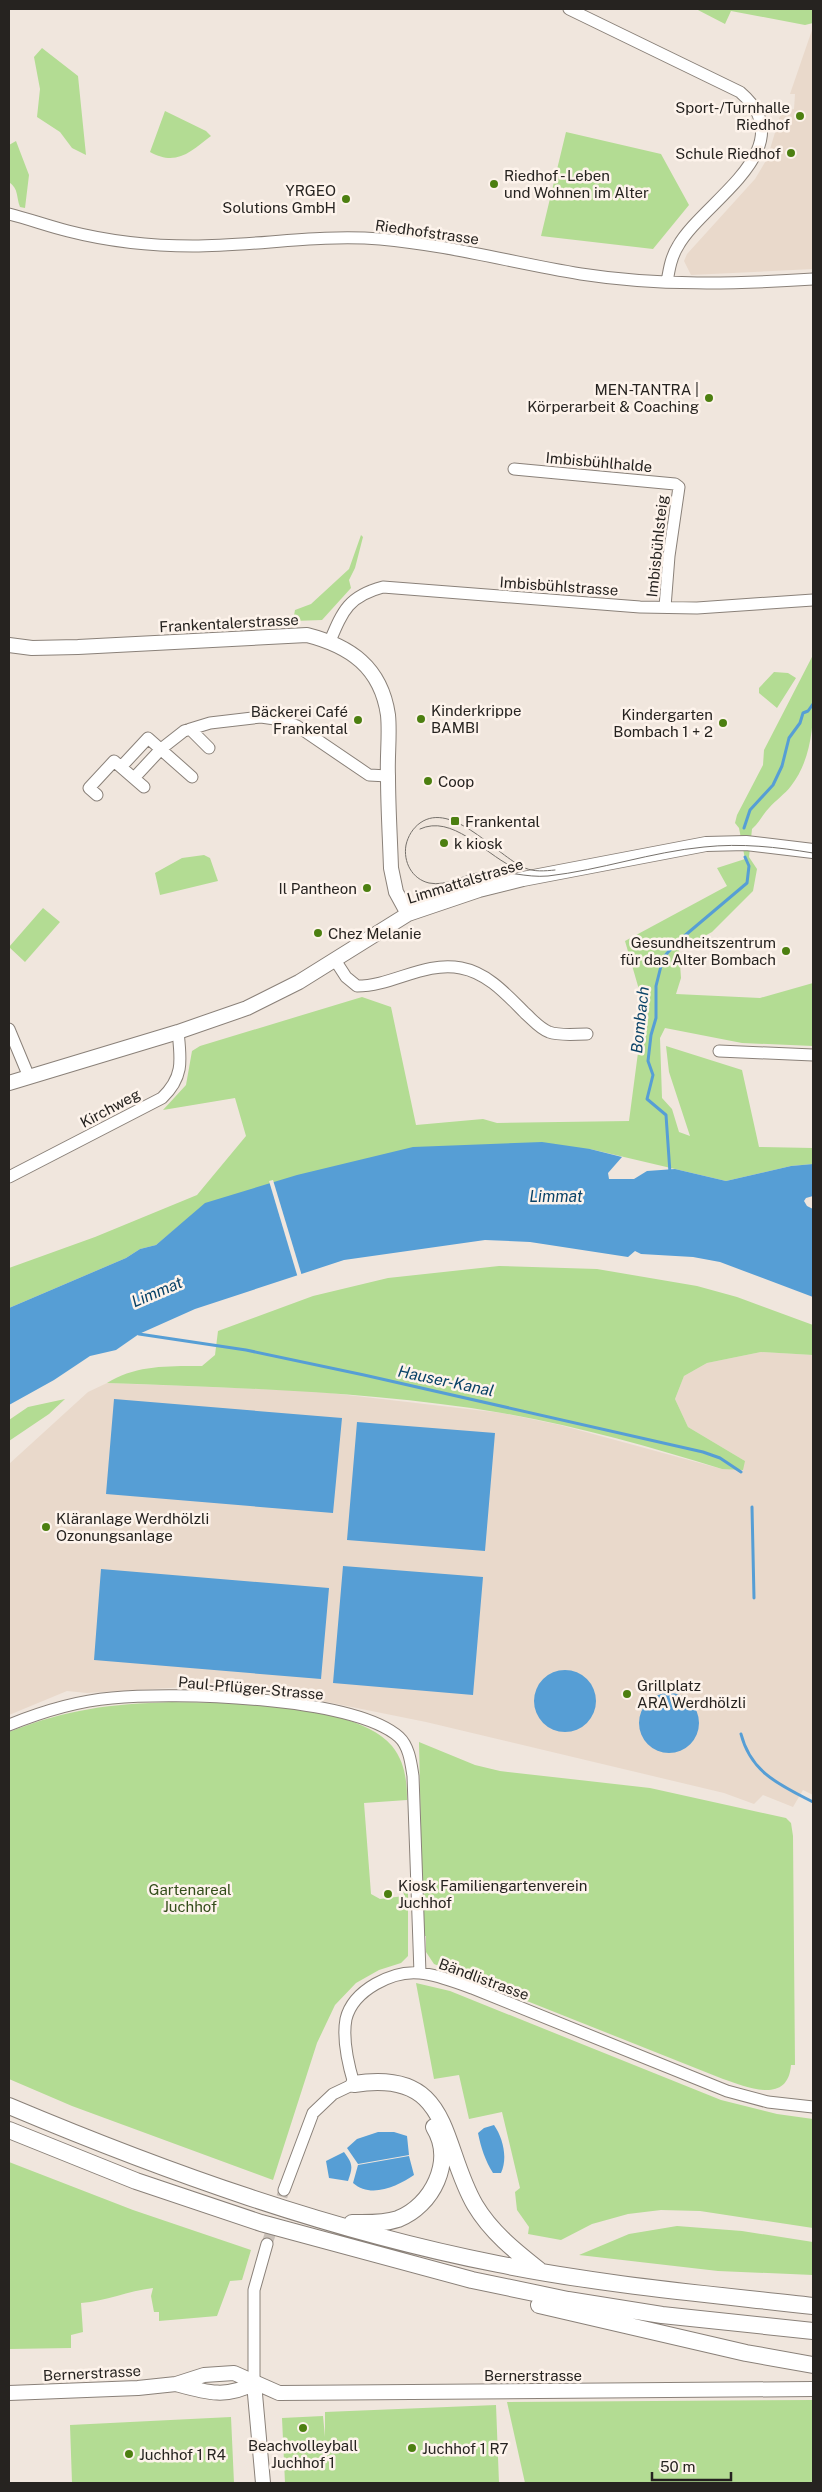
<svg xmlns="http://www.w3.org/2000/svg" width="822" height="2492" font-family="'Public Sans',sans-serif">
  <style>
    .built { fill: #e9d9cb }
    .green { fill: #b3dc93 }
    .water { fill: #569ed5 }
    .pier { fill: #f0e6dd }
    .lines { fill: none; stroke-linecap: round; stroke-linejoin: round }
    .stream { stroke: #569ed5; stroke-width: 3 }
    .minor-tunnel { stroke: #c8bfb7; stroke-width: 11; stroke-dasharray: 11 5.5; stroke-linecap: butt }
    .minor-casing { stroke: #8a8179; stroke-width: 13 }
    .major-casing { stroke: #8a8179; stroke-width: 16 }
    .highway-casing { stroke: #8a8179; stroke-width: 18 }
    .minor { stroke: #fff; stroke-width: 11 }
    .major { stroke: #fff; stroke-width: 14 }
    .highway { stroke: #fff; stroke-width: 16 }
    .tram { stroke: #76716b; stroke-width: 1 }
    .poi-dot { fill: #4c7f10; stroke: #fdf3eb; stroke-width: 2 }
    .labels { text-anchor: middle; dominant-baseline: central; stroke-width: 5; stroke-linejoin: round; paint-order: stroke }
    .poi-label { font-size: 15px; fill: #262320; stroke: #fdf3eb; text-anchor: start }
    .street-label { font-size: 15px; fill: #262320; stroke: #fdf3eb }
    .park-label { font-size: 15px; fill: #334d1a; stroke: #fdf3eb }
    .water-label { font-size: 16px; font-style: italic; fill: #094267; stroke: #fdf3eb }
  </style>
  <rect width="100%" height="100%" fill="#f0e6dd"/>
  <path class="built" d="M 812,30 L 813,269 L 691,275 L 684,261 L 687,254 L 755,179 L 767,159 L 780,116 L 785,111 L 794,109 L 795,94 L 790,94 Z
    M 761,1352 L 813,1355 L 813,1795 L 803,1790 L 793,1807 L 763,1795 L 754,1804 L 724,1793 L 426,1722 L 327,1702 L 202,1686 L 87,1693 L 67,1691 L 9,1715 L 9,1464 L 88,1392 L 107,1383 L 313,1391 L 502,1413 L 560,1425 L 722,1469 L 745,1461 L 688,1427 L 675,1399 L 684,1376 L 707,1363 Z"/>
  <path class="green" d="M 696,9 L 813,9 L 813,23 L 805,25 L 731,11 L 725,24 Z
    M 42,48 L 78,76 L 86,155 L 72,148 L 60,132 L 37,117 L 40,89 L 34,57 Z
    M 165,111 L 206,131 L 211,136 C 191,151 177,167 150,152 Z
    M 566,132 L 661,154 L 689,205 L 653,249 L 541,236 Z
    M 16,141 L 29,175 L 25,208 L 20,207 C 16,197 19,189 9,182 L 9,145 Z
    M 361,535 L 363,537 L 355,568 L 349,580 L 351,588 L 322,620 L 293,621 L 295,610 L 311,604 L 349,569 Z
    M 813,655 C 813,698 819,750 791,786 C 785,794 776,800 769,808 C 762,815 760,822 752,829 L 749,857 L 757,869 L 753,891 L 712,932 L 679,950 L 681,978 L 676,994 L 760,998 L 813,983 L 813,1046 L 742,1043 L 665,1028 L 660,1038 L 662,1098 L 672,1109 L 679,1132 L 690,1136 L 669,1072 L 666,1046 L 742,1070 L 759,1147 L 813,1148 L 813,1164 L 791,1166 L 726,1181 L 590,1149 L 180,1225 L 156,1245 L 140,1249 L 126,1258 L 9,1308 L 9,1268 L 95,1237 L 197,1195 L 246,1136 L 235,1098 L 163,1110 L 186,1085 L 192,1051 L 200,1046 L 362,997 L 391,1007 L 416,1125 L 483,1119 L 497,1123 L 629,1121 L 644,1007 L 625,941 L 727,886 L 717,868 L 745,859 L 739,828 L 735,823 L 737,815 L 763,765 L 764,750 Z
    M 774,672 L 788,673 L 796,678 L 777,708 L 759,693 L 759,688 Z
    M 204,855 L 210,858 L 218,881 L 160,895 L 155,873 L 182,858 Z
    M 43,908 L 60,922 L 25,962 L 9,947 Z
    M 499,1266 L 597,1269 L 697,1286 L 737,1297 L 813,1325 L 813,1355 L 761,1352 L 707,1363 L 684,1376 L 675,1399 L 688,1427 L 745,1461 L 743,1470 L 722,1469 C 651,1447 576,1426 502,1413 C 372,1391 239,1388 107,1383 C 135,1365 169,1366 202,1366 L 215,1355 L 218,1331 L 313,1296 L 388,1278 Z
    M 65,1399 L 49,1414 L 9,1441 L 9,1420 L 28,1407 Z
    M 172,1702 C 226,1703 356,1702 392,1746 C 405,1762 407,1781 407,1800 L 364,1803 L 371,1894 L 380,1899 L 404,1896 L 403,1886 L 408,1885 L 408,1956 L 401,1963 L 379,1970 L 356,1983 L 335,2005 L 317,2043 L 273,2180 L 72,2106 L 9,2079 L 9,1732 C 67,1709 110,1704 172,1702 Z
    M 419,1742 L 475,1765 L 500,1771 L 650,1788 L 786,1818 L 791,1823 L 793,1836 L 795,2065 L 791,2065 C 788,2105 747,2087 723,2079 L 434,1964 L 426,1952 L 426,1936 L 423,1936 Z
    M 416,1983 L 450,1991 L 721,2100 L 777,2114 L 813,2119 L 813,2228 L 700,2211 L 661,2210 L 628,2214 L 592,2224 L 561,2240 L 528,2234 L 529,2227 L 517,2210 L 515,2192 L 520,2188 L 502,2112 L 469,2119 L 459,2075 L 434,2079 Z
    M 9,2162 L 133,2210 L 251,2250 L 242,2280 L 230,2281 L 217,2316 L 159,2321 L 159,2312 L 154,2312 L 151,2296 L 153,2288 C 128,2291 106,2301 81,2303 L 83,2332 L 71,2335 L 71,2348 L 9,2349 Z
    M 677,2226 L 742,2231 L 813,2242 L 813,2275 L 718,2271 L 579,2255 L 629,2234 Z
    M 813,2400 L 813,2483 L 525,2483 L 507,2402 Z
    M 496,2405 L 499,2483 L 285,2483 L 282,2418 L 323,2416 L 325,2437 L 325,2412 Z
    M 231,2417 L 234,2483 L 72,2483 L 70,2425 Z"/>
  <path class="water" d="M 542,1142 L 590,1149 L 622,1157 L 608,1173 L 609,1179 L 634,1179 L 647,1171 L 675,1169 L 726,1181 L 791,1166 L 813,1164 L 813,1196 L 806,1198 L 804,1201 L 807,1206 L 813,1209 L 813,1297 L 720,1262 L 693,1257 L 641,1254 L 635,1251 L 628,1257 L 530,1242 L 485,1240 L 344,1260 L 195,1309 L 139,1334 L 116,1350 L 90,1356 L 54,1380 L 9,1405 L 9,1308 L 126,1258 L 140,1249 L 156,1245 L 205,1203 L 297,1175 L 413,1147 Z
    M 114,1399 L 342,1418 L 333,1513 L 106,1494 Z
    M 357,1422 L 495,1433 L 485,1551 L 347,1540 Z
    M 343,1566 L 483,1577 L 473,1695 L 333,1683 Z
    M 101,1569 L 329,1588 L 321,1679 L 94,1660 Z
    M534 1701a31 31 0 1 1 62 0a31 31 0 1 1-62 0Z
    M639 1723a30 30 0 1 1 60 0a30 30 0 1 1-60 0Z
    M 494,2125 C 503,2138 508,2158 501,2173 L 493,2173 C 485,2160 481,2148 478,2133 L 484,2128 Z
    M 378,2132 L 394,2132 L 407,2136 L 409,2155 L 358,2164 L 347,2148 L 357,2139 Z
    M 344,2152 C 353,2164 353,2167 348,2181 L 329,2178 L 326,2161 Z
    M 409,2156 L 414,2175 C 398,2186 371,2199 353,2183 L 358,2165 Z"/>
  <path class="pier" d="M 273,1180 L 302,1276 L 298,1278 L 269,1181 Z"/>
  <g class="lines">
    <path class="stream" d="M 744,828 L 750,810 L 773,785 L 782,766 L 789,738 L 800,723 L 803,713 L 808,711 L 813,704
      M 670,1173 L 666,1115 L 647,1099 L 653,1075 L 648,1061 L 651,1035 L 656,1018 L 656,986 L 663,958 L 676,943 L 747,883 L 749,866 L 745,857
      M 139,1334 L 246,1350 L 364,1375 L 703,1452 L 720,1458 L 741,1472
      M 752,1507 L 754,1598
      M 741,1734 C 751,1773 780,1785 813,1802"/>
    <path class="minor-tunnel" d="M 267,2244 L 284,2190"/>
    <g class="minor-casing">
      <path id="minor" d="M 569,9 L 740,92 C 806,148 702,202 678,246 C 671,257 669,270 667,282
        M 9,214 C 29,219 48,226 68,231 C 107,241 152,246 193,246 C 255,246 318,234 380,239 C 448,245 514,263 581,274 C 658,286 736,284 813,279
        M 514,469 L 675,484 L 679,487 L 669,556 L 665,607
        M 330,641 C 343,610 349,596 383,587 L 640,607 L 697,608 L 813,600
        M 190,729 L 209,748
        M 121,767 L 148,738 L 192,777
        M 134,778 L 161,749 L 184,731 L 210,723 L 261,717 L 282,720 L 297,726 L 369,775 L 388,776
        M 97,795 L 89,788 L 114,761 L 144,787
        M 335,960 L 346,977 L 357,986 C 393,986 424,961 461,968 C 488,973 507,995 525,1013 C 533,1020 539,1028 549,1032 C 560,1036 575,1034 587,1034
        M 9,1029 L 29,1077
        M 719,1051 L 813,1055
        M 9,1177 L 162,1098 C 184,1077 181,1060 178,1032
        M 9,1725 C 41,1712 76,1701 112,1698 C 173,1692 353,1696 399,1737 C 409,1746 411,1763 413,1776 L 420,1973
        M 284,2190 L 313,2113 L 333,2094 L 354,2084 C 348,2064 342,2040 346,2019 C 353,1990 393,1970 420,1973 C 439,1975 455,1982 472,1988 L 727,2091 L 768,2102 L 813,2107
        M 254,2383 L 254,2290 L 267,2244"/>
    </g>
    <g class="major-casing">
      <path id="major" d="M 9,645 L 32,648 L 78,647 L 307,635 C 350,646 381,667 388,715 C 390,735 387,756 388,776 C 388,807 390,837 391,868 L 396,892 L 408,914
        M 9,1083 L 178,1032 L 247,1008 L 299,982 L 408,914 L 479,890 L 523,879 L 706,844 L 746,843 L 813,851
        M 254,2383 L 263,2483
        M 176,2384 C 205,2392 227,2399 254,2383
        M 9,2393 L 138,2388 L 176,2384 L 204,2375 L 234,2373 L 279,2393 L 813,2389"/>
    </g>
    <g class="highway-casing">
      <path id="highway" d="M 354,2084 C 453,2068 440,2145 475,2205 C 491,2232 515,2251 539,2270
        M 9,2106 C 166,2172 330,2231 498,2264 C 602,2285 708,2294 813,2306
        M 9,2130 L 136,2181 L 261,2223 L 472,2280 L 568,2300 L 662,2315 L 813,2331
        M 352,2223 C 367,2223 383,2224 398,2219 C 432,2206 455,2161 434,2127
        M 539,2305 L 746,2353 L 813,2365"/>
    </g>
    <use href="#minor" class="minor"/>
    <use href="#major" class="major"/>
    <use href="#highway" class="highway"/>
    <path class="tram" d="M 420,829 C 452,814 484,853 511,866
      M 555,870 C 545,871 534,872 525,868 C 497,856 452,800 420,823 C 413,828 408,836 406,845 C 403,862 412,879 429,883 C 447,887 466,873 484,872 C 506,870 526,878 548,876 C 601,870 651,852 704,847 C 741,843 777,847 813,853"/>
  </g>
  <g class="poi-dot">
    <circle cx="800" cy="116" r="5"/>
    <circle cx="791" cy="153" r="5"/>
    <circle cx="494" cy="184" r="5"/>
    <circle cx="346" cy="199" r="5"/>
    <circle cx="709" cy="398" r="5"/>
    <circle cx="421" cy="719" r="5"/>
    <circle cx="358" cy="720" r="5"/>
    <circle cx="723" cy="723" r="5"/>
    <circle cx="428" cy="781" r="5"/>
    <rect x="450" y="816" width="10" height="10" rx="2.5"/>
    <circle cx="444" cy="843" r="5"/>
    <circle cx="367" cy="888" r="5"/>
    <circle cx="318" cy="933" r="5"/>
    <circle cx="786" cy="951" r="5"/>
    <circle cx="46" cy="1527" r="5"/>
    <circle cx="627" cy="1694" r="5"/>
    <circle cx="388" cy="1894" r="5"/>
    <circle cx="303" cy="2428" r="5"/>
    <circle cx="412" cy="2448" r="5"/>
    <circle cx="129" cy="2454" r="5"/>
  </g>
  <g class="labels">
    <g class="poi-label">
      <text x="790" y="107" text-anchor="end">Sport-/Turnhalle<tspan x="790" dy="17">Riedhof</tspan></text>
      <text x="781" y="153" text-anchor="end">Schule Riedhof</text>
      <text x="504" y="175">Riedhof - Leben<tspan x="504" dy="17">und Wohnen im Alter</tspan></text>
      <text x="336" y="190" text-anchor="end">YRGEO<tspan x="336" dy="17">Solutions GmbH</tspan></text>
      <text x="699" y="389" text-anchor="end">MEN-TANTRA |<tspan x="699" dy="17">Körperarbeit &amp; Coaching</tspan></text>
      <text x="431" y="710">Kinderkrippe<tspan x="431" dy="17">BAMBI</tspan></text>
      <text x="348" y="711" text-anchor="end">Bäckerei Café<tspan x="348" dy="17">Frankental</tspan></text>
      <text x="713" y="714" text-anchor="end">Kindergarten<tspan x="713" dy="17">Bombach 1 + 2</tspan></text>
      <text x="438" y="781">Coop</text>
      <text x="465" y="821">Frankental</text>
      <text x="454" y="843">k kiosk</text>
      <text x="357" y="888" text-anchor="end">Il Pantheon</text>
      <text x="328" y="933">Chez Melanie</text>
      <text x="776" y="942" text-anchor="end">Gesundheitszentrum<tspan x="776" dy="17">für das Alter Bombach</tspan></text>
      <text x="56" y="1518">Kläranlage Werdhölzli<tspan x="56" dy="17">Ozonungsanlage</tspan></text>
      <text x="637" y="1685">Grillplatz<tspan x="637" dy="17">ARA Werdhölzli</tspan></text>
      <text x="398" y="1885">Kiosk Familiengartenverein<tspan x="398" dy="17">Juchhof</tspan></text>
      <text x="303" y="2445" text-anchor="middle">Beachvolleyball<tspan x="303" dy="17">Juchhof 1</tspan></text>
      <text x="422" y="2448">Juchhof 1 R7</text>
      <text x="139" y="2454">Juchhof 1 R4</text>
    </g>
    <g class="street-label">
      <text transform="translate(427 232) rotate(8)">Riedhofstrasse</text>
      <text transform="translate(599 462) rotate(5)">Imbisbühlhalde</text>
      <text transform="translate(657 546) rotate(-84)">Imbisbühlsteig</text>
      <text transform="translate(559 586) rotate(4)">Imbisbühlstrasse</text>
      <text transform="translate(229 623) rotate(-3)">Frankentalerstrasse</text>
      <text transform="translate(465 881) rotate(-17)">Limmattalstrasse</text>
      <text transform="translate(110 1108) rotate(-28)">Kirchweg</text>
      <text transform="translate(251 1688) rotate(5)">Paul-Pflüger-Strasse</text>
      <text transform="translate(484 1979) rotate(20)">Bändlistrasse</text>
      <text transform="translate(92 2373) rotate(-3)">Bernerstrasse</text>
      <text x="533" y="2375">Bernerstrasse</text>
    </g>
    <g class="park-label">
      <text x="190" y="1889">Gartenareal<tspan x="190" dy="17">Juchhof</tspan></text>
    </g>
    <g class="water-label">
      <text transform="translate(640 1020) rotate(-84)">Bombach</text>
      <text x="556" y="1196">Limmat</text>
      <text transform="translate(157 1292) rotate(-23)">Limmat</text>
      <text transform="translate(446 1381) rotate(12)">Hauser-Kanal</text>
    </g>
  </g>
  <rect width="822" height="2492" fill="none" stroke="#262320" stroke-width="20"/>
  <path d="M652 2472v8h79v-8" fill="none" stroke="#262320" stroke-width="2.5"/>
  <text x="660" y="2472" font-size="15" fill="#262320" stroke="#fdf3eb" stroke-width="4" paint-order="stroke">50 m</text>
</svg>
